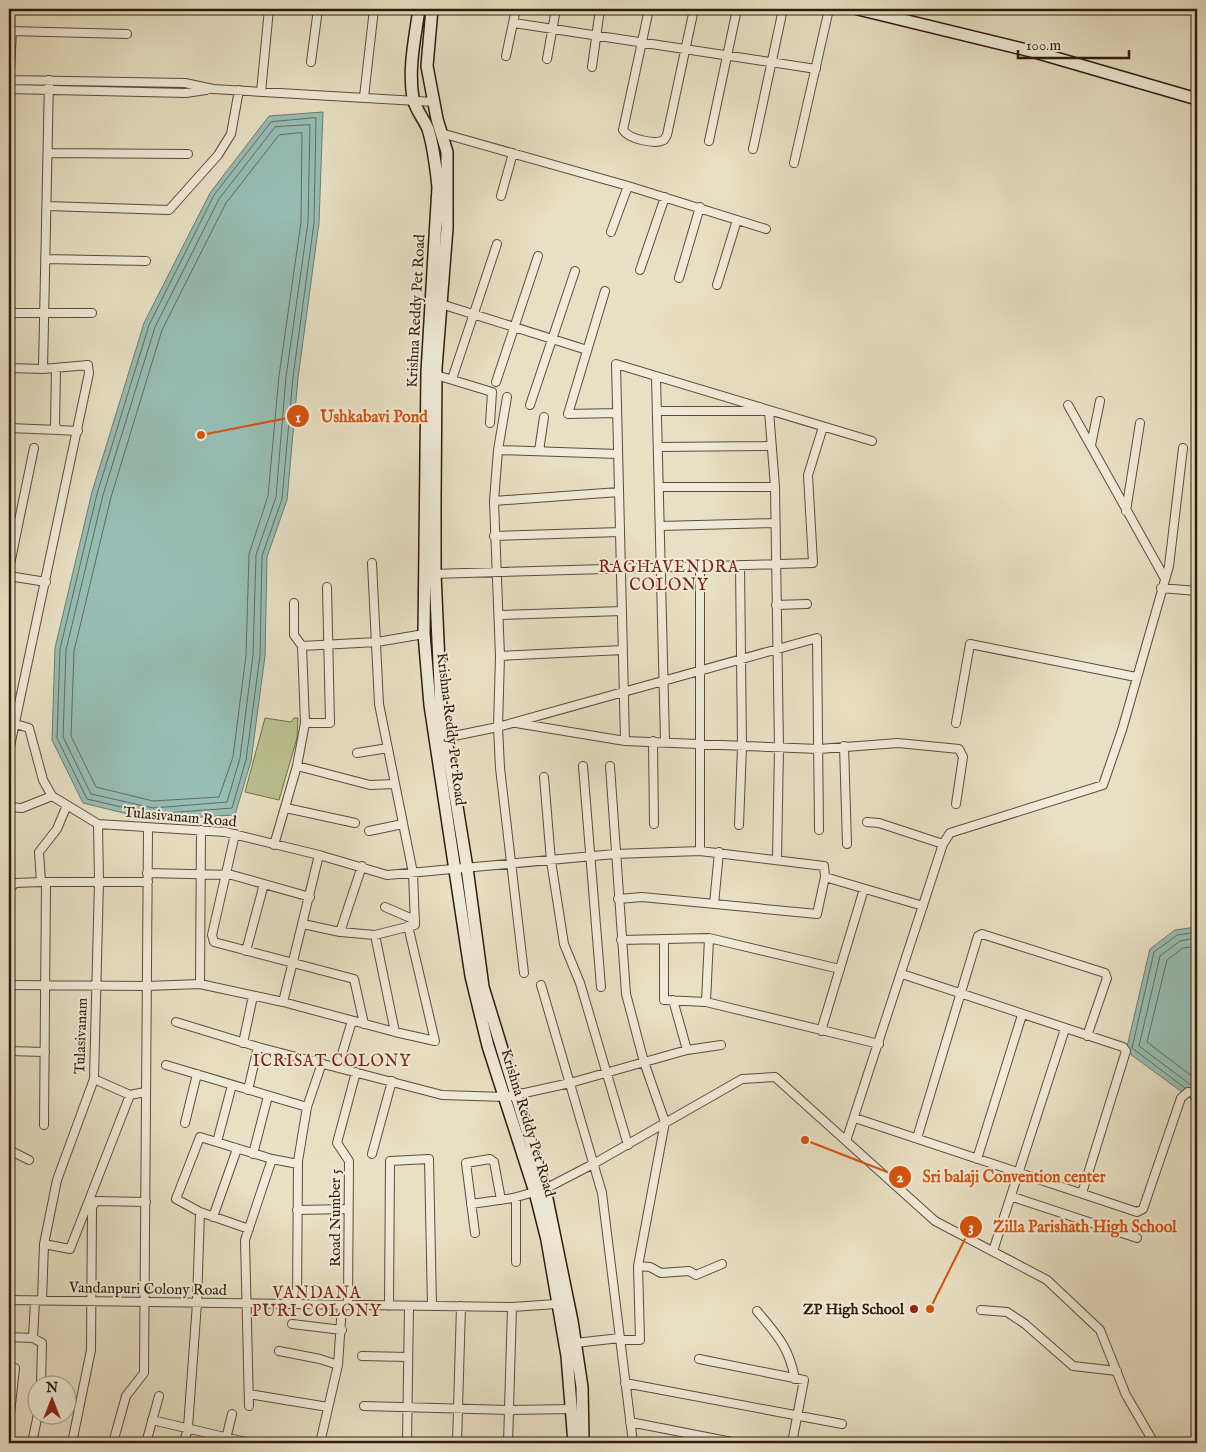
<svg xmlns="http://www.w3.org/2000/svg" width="1206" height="1452" font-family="'IM FELL English',serif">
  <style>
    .green { fill: #bbc191; stroke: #756e50 }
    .water { fill: #97bdb4; stroke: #6d7c72 }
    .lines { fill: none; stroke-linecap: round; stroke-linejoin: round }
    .shore { stroke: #636c61; stroke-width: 1 }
    .street-casing { stroke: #5d4c3c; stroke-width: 10 }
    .secondary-casing { stroke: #2f1b0e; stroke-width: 14 }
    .street { stroke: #f0ebd9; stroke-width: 8 }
    .secondary { stroke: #f0ebd9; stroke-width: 11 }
    .poi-dot { fill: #8f2418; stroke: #f0ebd9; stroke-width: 2 }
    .labels { text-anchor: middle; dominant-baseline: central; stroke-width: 4; stroke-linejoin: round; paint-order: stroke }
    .street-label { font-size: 15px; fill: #2f1b0e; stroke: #f0ebd9 }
    .poi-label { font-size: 15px; font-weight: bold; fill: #2f1b0e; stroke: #f0ebd9; text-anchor: end }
    .neighbourhood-label { font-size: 16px; letter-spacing: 1px; fill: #7a1f14; stroke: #f0ebd9 }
    .leader { fill: none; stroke: #d6530c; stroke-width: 2 }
    .callout-dot { fill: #d6530c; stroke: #f0ebd9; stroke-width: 2 }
    .mark-label { font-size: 15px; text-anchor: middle; font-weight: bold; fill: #fff }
    .callout-label { font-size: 16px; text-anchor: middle; font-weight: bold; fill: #d6530c; stroke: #f0ebd9; stroke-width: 4; stroke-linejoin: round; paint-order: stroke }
  </style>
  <rect width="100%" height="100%" fill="#e8e0c4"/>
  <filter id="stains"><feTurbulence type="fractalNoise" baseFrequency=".004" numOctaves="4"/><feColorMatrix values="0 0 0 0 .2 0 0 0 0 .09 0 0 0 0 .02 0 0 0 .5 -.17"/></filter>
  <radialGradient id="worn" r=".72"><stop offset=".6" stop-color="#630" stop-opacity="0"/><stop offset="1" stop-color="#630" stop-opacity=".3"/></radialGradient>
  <path class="green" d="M 265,718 L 291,722 L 294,718 L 298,718 L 297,738 L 279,800 L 245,792 Z"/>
  <path class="water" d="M 323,112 L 319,223 L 298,378 L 287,500 L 267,557 L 265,656 L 251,761 L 235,815 L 152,820 L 83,803 L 52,740 L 55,648 L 92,492 L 144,323 L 210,193 L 269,116 Z
    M 1197,927 L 1197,1103 L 1126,1051 L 1150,949 L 1175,930 Z"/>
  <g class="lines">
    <path class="shore" d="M 316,118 L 314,223 L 293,377 L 282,499 L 262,556 L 260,656 L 246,760 L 232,808 L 152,814 L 87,799 L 57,738 L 60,649 L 97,494 L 149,325 L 214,195 L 271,122 Z
      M 310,125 L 308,222 L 286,377 L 276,497 L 256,555 L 253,655 L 240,758 L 227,802 L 153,808 L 91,794 L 63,737 L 66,650 L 103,495 L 155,327 L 219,199 L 275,127 Z
      M 302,133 L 301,222 L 279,376 L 268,496 L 249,554 L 246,655 L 233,757 L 219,797 L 153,801 L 96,787 L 71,736 L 74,651 L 111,497 L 162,330 L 226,203 L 279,135 Z
      M 1197,946 L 1183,948 L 1167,960 L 1147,1042 L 1197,1080
      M 1185,1088 L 1132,1048 L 1154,952 L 1177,935 L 1197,932
      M 1195,1088 L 1139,1046 L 1160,956 L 1180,941 L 1197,938"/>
    <g class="street-casing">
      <path id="street" d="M 649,9 L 623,130 C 629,139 655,145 664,140 L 667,135 L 694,9
        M 514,23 L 816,69
        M 9,31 L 127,34
        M 12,31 L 9,89 L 186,93 L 206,90
        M 506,56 L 516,9
        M 547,59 L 556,9
        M 311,62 L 318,9
        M 592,67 L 600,9
        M 9,80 L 185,83 L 213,89 L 434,102
        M 261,92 L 269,9
        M 364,97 L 374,9
        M 441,133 L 628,186 L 766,229
        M 709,141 L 737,9
        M 753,149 L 783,9
        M 48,153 L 188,154
        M 794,163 L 829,9
        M 501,196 L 513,153
        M 47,206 L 169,210 L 218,155 L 231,134 L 239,90
        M 611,232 L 628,186
        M 45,259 L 146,261
        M 640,270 L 665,197
        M 679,278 L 700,207
        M 717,285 L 737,220
        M 605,291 L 568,414 L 617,413
        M 441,304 L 587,350
        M 9,313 L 92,313
        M 9,368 L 43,369 L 88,365 L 89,373 L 9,751
        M 56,368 L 55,425 L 58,430 L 78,431
        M 43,369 L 49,80
        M 436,375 L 492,392 L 490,423
        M 453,376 L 497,244
        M 656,377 L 665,741
        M 496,382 L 538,256
        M 507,397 L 498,450 L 494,501 L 500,656 L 498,727 L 500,768 L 524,973
        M 530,405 L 575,271
        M 1068,405 L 1164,577
        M 657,411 L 769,411 L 775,487 L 779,748 L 777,860
        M 9,428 L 58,430
        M 1091,445 L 1100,401
        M 658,447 L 770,446
        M 498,450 L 618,454
        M 539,451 L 544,417
        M 659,487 L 775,487
        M 494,501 L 619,492
        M 1126,511 L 1140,423
        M 660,526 L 775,523
        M 494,536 L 620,532
        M 700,566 L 700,851
        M 9,569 L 34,448
        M 431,574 L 813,563 L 808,475 L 823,427
        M 9,576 L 46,582
        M 1161,588 L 1197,591
        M 776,605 L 807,604
        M 499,615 L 622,611
        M 302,646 L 377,642 L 424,634
        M 500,656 L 623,650
        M 9,722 L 29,728 L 43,780 L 52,796 L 98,824 L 225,832 L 319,855 L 387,875 L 615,854 L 700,851 L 824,866 L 825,877 L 923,906
        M 305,723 L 330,723 L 327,587
        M 516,723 L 625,741 L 819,749 L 898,743 L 959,749 L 963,757 L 956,804
        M 956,723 L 970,644 L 1136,677
        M 444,738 L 498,727 L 817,638 L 819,830
        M 625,741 L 616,364 L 872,441
        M 653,741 L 654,824
        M 844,746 L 847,844
        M 357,753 L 388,748
        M 297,766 L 370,785 L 395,784
        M 583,766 L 601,987
        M 610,766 L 626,994 L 644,1062 L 665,1122 L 638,1266 L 640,1340 L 620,1340
        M 544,777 L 551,861 L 564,944 L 580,983 L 628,1145
        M 9,807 L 22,808 L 52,796
        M 286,808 L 355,823
        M 867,822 L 879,823 L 943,844
        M 739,825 L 742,747 L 740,565
        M 369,831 L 403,824
        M 235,834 L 212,935 L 214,942 L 354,979 L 364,1024
        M 274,845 L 297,766 L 305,723 L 302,646 L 294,635 L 294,603
        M 147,873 L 232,875 L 310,897
        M 42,882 L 148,882
        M 9,890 L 15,883 L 41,882 L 39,852 L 57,829 L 67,805
        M 618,899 L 642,897 L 817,914 L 825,877
        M 714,904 L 719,852
        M 385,907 L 415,920
        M 303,924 L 340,932 L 375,935 L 415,925 L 413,873 L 379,704 L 372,563
        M 340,932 L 362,866
        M 375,935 L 395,1032
        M 621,940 L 709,938 L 840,969
        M 664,941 L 664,1000 L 706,1002 L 879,1044
        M 246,951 L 264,884
        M 902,974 L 1123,1047 L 1126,1051 L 1082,1193
        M 200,984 L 201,830
        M 9,985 L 147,986 L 200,984 L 283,1002 L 395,1032 L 435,1041 L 408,926
        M 541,985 L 602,1193 L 633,1443
        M 673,1000 L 687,1050
        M 283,1002 L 319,855
        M 706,1002 L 709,938
        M 176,1022 L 258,1047 L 442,1095 L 506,1097 L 570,1083 L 687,1050 L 721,1045
        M 821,1031 L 864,889
        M 243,1043 L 253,996
        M 9,1051 L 45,1052
        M 166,1065 L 307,1107
        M 338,1067 L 352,1021
        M 94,1079 L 130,1095 L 145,1092
        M 248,1090 L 258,1047
        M 855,1118 L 1137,1212 L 1143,1209 L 1181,1098 L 1188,1092 L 1197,1093
        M 185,1123 L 197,1074
        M 44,1125 L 46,882
        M 917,1138 L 978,936 L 982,934 L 1105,973 L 1107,978 L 1087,1036
        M 846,1141 L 943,844 L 950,833 L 1103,785 L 1122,730 L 1169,566 L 1183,448
        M 217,1142 L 232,1085
        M 9,1150 L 29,1160
        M 253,1154 L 268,1096
        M 372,1154 L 392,1081
        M 977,1159 L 1022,1015
        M 1013,1197 L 1137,1238
        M 471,1204 L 513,1198 L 545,1189 L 595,1163 L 742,1079 L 775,1077 L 935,1221 L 1047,1280 L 1100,1330 L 1126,1395 L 1154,1443
        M 297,1210 L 348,1209
        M 213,1217 L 237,1149
        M 249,1229 L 200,1212 L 176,1199 L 200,1137 L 272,1159
        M 475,1233 L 466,1163 L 490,1159 L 494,1162 L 501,1200
        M 44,1244 L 70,1249 L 130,1095
        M 993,1251 L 1065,1029
        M 516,1262 L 516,1198
        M 638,1266 L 650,1267 L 661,1273 L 689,1271 L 696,1275 L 722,1264
        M 9,1300 L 512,1307 L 556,1304
        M 42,1301 L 44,1244 L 57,1180 L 94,1079 L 99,881 L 98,824
        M 297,1304 L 298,1161 L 307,1107 L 322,1063
        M 348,1305 L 349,1161 L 337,1143 L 356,1072
        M 389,1306 L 390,1161 L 429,1159 L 432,1306
        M 981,1310 L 1007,1312 L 1025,1324 L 1073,1366 L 1117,1371
        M 757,1311 C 777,1335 789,1347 795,1379
        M 292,1324 L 342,1330
        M 9,1337 L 33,1338 L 42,1343 L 41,1384
        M 33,1338 L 35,1301
        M 575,1343 L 620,1338
        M 279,1351 L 320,1359 L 338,1365
        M 362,1356 L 408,1357
        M 699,1359 L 804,1380 L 792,1443
        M 9,1367 L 15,1368 L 9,1423
        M 625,1383 L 842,1424
        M 249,1394 L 328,1407
        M 249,1406 L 245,1240 L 272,1159 L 298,1164
        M 364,1406 L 509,1410 L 572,1409
        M 152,1420 L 250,1443
        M 630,1422 L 737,1443
        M 32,1443 L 38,1414
        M 72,1443 L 91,1350 L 92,1207 L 96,1201 L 146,1202
        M 113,1443 L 126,1396 L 144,1373 L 148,829
        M 146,1443 L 159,1396
        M 184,1443 L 188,1427 L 197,1303 L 200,1212
        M 225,1443 L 232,1414
        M 320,1443 L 338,1365 L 342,1305
        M 407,1443 L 409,1306
        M 457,1443 L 461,1306
        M 508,1443 L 512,1307"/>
    </g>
    <g class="secondary-casing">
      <path id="secondary" d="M 419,9 C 415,38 408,68 413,98 C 415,109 424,119 428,129 C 434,148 436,168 438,187 L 427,372 L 424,634 L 430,705 L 471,976 L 488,1046 L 535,1192 L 547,1240 L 567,1356 L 574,1443
        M 432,9 L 427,66 L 437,119 L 447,152 L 447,228 L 436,368 L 435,500 L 435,574 L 441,708 L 467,868 L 483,987 L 545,1189 L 572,1321 L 582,1387 L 583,1440 L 581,1443
        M 858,9 L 1035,52 L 1197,99"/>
    </g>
    <use href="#street" class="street"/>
    <use href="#secondary" class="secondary"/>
  </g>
  <circle class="poi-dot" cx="914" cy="1309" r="5"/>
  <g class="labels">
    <g class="street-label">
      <text transform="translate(416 311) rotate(-87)">Krishna Reddy Pet Road</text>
      <text transform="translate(451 729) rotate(83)">Krishna Reddy Pet Road</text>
      <text transform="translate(180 817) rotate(5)">Tulasivanam Road</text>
      <text transform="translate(81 1036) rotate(-88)">Tulasivanam</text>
      <text transform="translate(528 1123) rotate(73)">Krishna Reddy Pet Road</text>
      <text transform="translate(335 1218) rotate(-90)">Road Number 5</text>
      <text transform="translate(148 1289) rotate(1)">Vandanpuri Colony Road</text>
    </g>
    <g class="poi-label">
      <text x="904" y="1309">ZP High School</text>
    </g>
    <g class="neighbourhood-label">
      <text x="669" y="568">RAGHAVENDRA<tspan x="669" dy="18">COLONY</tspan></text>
      <text x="332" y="1062">ICRISAT COLONY</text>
      <text x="317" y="1294">VANDANA<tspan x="317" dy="18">PURI COLONY</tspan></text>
    </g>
  </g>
  <path class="leader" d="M201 435L298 416M805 1140L900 1177M930 1309L971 1227"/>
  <g class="callout-dot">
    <circle cx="201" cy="435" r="5"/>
    <circle cx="805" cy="1140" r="5"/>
    <circle cx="930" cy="1309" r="5"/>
    <circle cx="298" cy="416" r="12"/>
    <circle cx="900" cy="1177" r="12"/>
    <circle cx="971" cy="1227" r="12"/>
  </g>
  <g class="mark-label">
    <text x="298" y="422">1</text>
    <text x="900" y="1182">2</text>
    <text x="971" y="1232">3</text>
  </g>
  <g class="callout-label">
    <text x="374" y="422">Ushkabavi Pond</text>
    <text x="1014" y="1182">Sri balaji Convention center</text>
    <text x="1085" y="1232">Zilla Parishath High School</text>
  </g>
  <rect width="1206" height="1452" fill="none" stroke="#e8e0c4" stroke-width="30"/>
  <rect x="10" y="10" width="1186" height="1432" fill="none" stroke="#2f1b0e" stroke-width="2.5"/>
  <rect x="15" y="15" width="1176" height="1422" fill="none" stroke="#2f1b0e"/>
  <g transform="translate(52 1400)"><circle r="24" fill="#f0ebd9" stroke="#a39888"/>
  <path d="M0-4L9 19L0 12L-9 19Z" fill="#8f2418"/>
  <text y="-8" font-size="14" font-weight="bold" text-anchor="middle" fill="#2f1b0e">N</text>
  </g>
  <path d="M1018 50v8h111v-8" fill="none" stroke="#2f1b0e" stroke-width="2.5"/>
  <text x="1026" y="50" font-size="15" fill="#2f1b0e" stroke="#f0ebd9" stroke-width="4" paint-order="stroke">100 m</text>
  <rect width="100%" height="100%" filter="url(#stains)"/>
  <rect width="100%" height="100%" fill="url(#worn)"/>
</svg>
